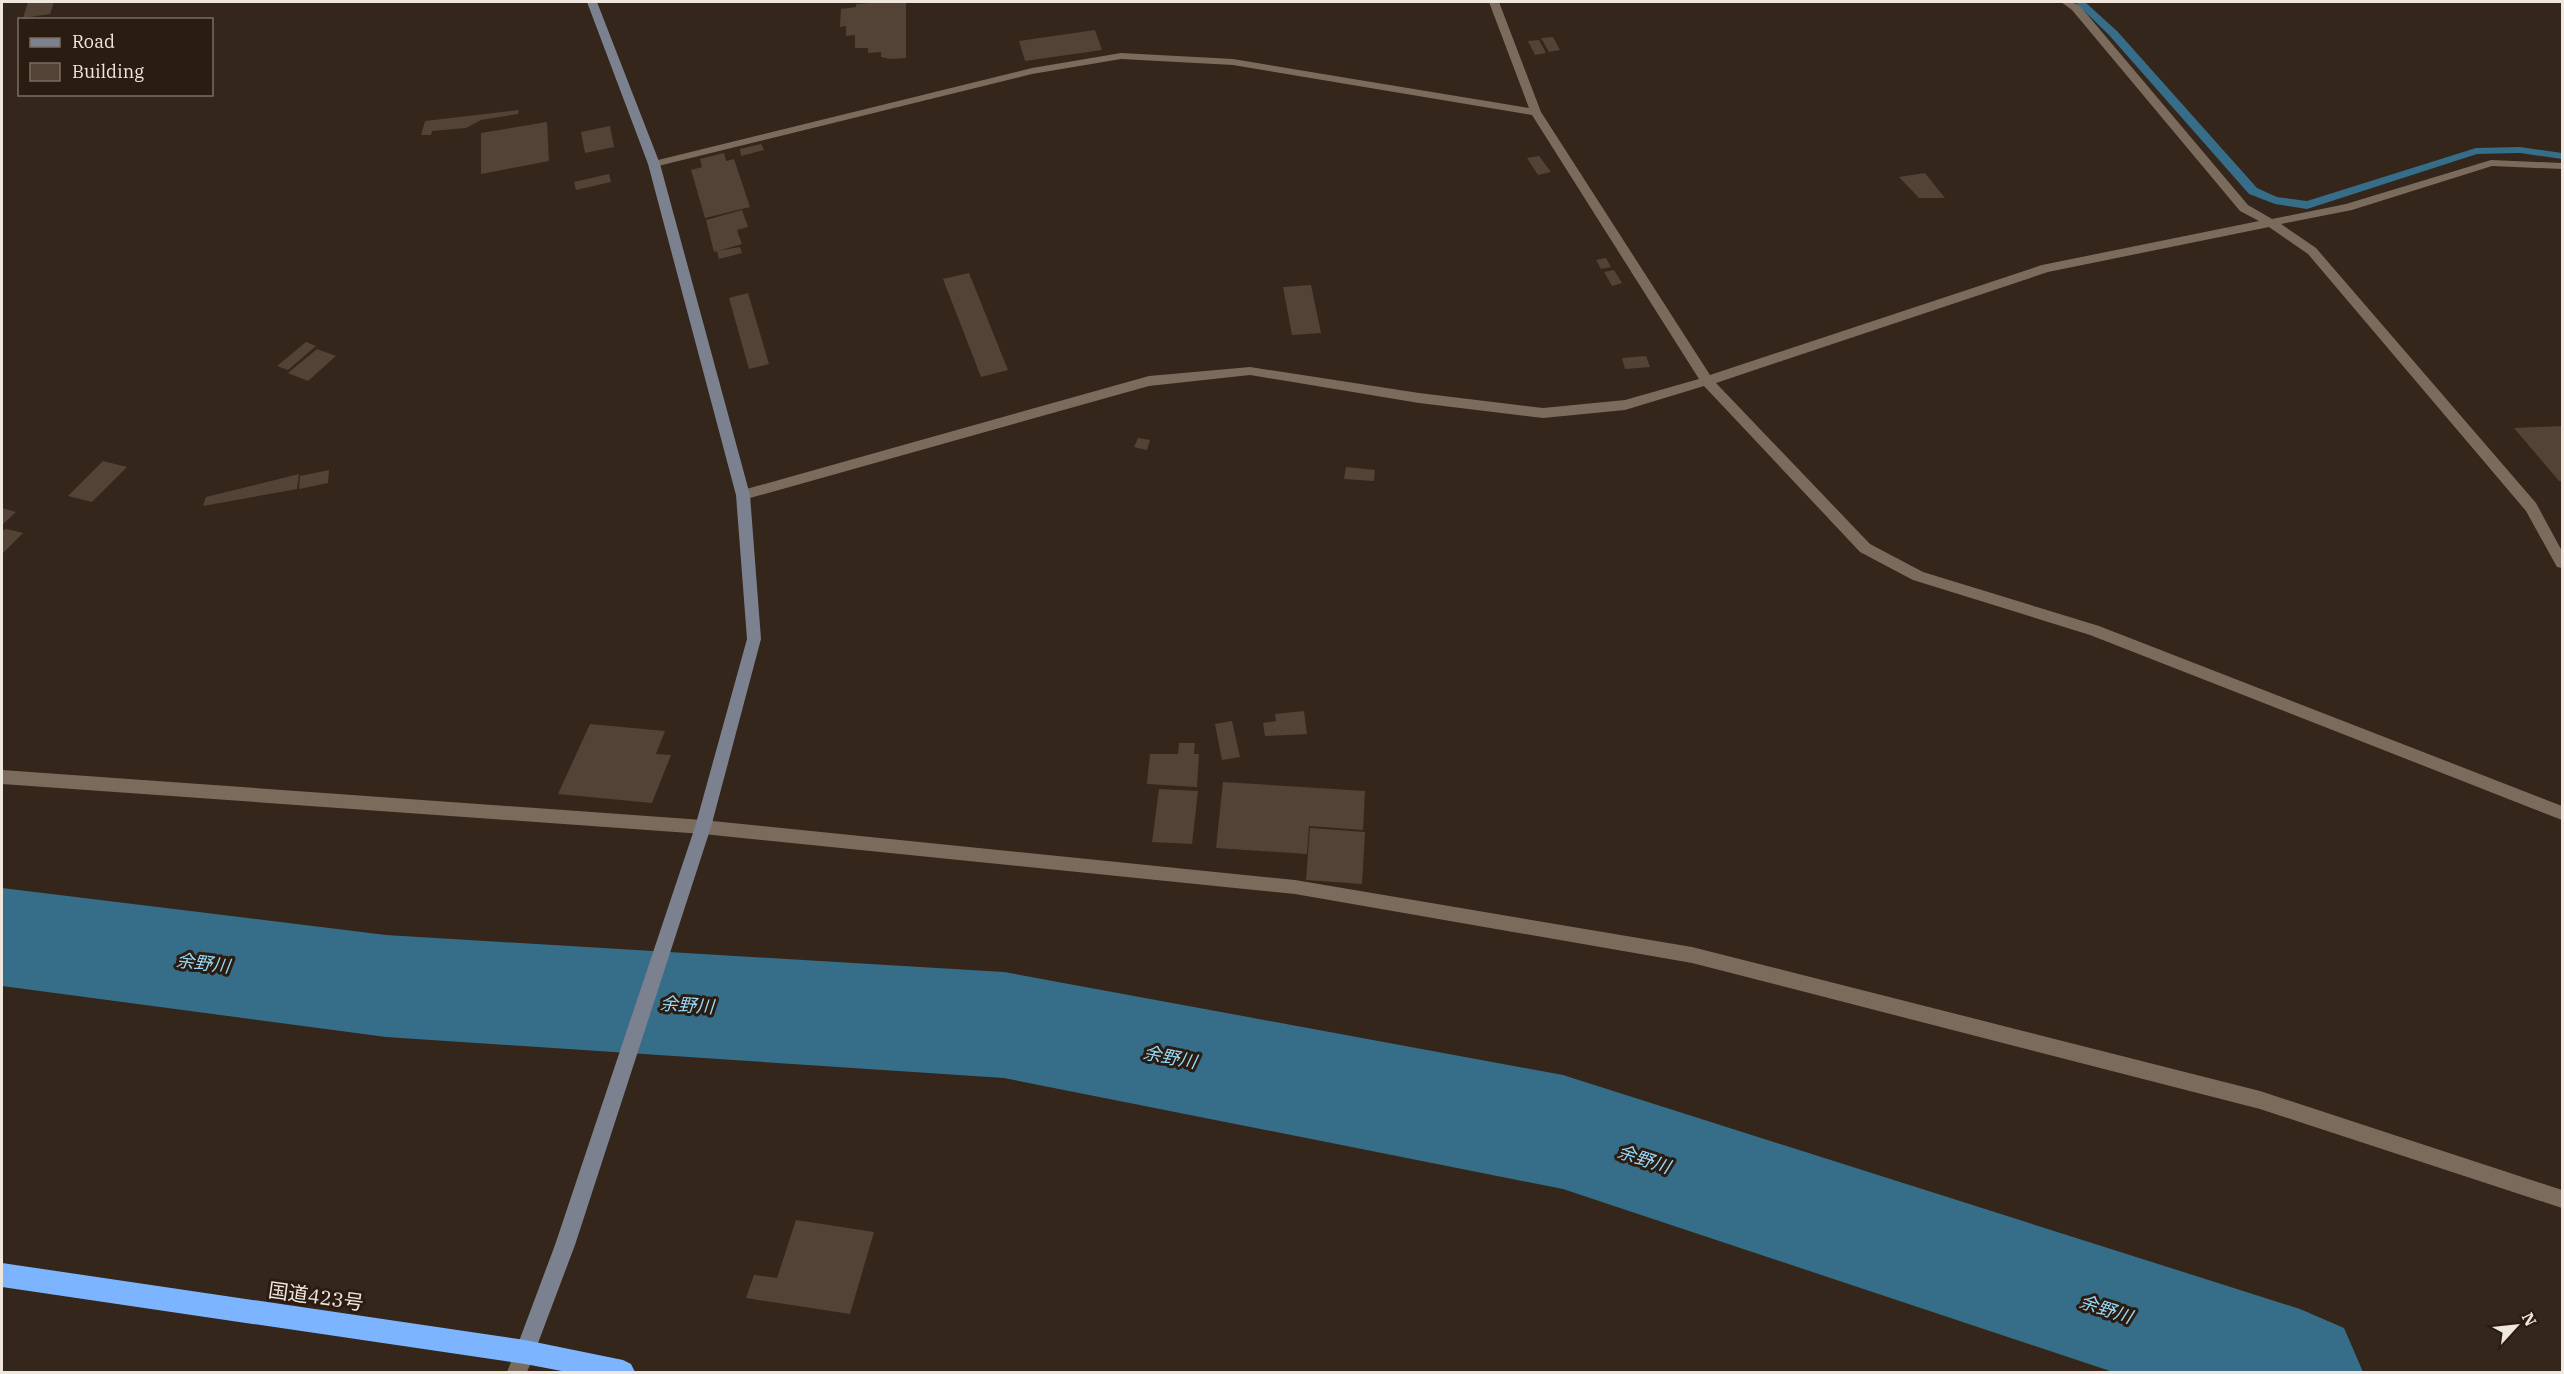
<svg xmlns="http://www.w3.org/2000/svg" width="2564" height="1374" font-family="'IBM Plex Serif','Noto Sans JP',serif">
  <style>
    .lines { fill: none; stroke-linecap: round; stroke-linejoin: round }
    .stream { fill: #366d88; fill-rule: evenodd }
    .river { fill: #366d88; fill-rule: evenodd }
    .building { fill: #534337 }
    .street { fill: #7b6b5d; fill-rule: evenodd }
    .secondary { fill: #7b818e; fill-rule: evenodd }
    .highway { fill: #7cb4ff; fill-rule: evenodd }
    .labels { text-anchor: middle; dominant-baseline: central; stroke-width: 6; stroke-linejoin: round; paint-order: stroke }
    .water-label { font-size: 18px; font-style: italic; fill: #97d9fb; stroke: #2a1c11 }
    .near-street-label { font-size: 20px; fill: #efe6de; stroke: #2a1c11 }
  </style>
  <rect width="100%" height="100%" fill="#34261a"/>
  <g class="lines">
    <path class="stream" d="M 2075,2 L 2085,2 L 2117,31 L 2257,188 L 2277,197 L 2307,201 L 2476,148 L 2520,147 L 2562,153 L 2562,159 L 2520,153 L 2477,154 L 2307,209 L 2275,204 L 2249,194 L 2109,35 Z"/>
    <path class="river" d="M 2,888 L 386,935 L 1004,972 L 1563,1075 L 2300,1309 L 2344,1328 L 2363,1372 L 2113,1372 L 1563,1189 L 1004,1078 L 386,1037 L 2,986 Z"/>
  </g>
  <path class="building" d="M 28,2 L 54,2 L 50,14 L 23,18 Z
    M 886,2 L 906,2 L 906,58 L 890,59 L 881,57 L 881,52 L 868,53 L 868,48 L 855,48 L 855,35 L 846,36 L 846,26 L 840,27 L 841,9 L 856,7 L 856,4 Z
    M 1095,30 L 1102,50 L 1025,61 L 1019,41 Z
    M 1553,37 L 1560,50 L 1549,52 L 1541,38 Z
    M 1539,40 L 1546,53 L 1535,55 L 1528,41 Z
    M 519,110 L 518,114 L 481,120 L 466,128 L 432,131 L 431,135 L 421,135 L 425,121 Z
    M 547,122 L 549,161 L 481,174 L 481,133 Z
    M 610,126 L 614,147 L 585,153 L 581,132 Z
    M 761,144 L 764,150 L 741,156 L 740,149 Z
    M 724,153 L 726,161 L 734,159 L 750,207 L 705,218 L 691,170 L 702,167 L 700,159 Z
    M 1539,156 L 1551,172 L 1538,175 L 1527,158 Z
    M 1925,173 L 1945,198 L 1919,198 L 1899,177 Z
    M 609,174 L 611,182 L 576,190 L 574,182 Z
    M 742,210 L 748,227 L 737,230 L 742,244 L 714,252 L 706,220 Z
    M 740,247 L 742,253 L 719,259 L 717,251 Z
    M 1606,258 L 1611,267 L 1601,269 L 1596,260 Z
    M 1614,270 L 1622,283 L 1612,286 L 1604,272 Z
    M 969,273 L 1008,370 L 981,377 L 943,279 Z
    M 1311,285 L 1321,333 L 1292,335 L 1283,287 Z
    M 748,293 L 769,364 L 749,369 L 729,298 Z
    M 306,342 L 316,346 L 288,370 L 277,366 Z
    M 317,349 L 336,356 L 308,381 L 288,373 Z
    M 1646,356 L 1650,367 L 1625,369 L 1622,358 Z
    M 2562,426 L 2562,481 L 2559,481 L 2514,428 Z
    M 1138,438 L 1150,440 L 1147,450 L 1134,447 Z
    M 103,461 L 127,467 L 92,502 L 68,496 Z
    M 1346,467 L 1375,470 L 1374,481 L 1344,479 Z
    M 329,470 L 328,483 L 299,489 L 300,476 Z
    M 299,474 L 297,489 L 203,506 L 206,497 Z
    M 2,508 L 16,512 L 2,525 Z
    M 7,529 L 23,533 L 2,554 L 2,530 Z
    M 1304,711 L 1307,734 L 1265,736 L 1263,723 L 1276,721 L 1275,714 Z
    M 1232,721 L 1240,757 L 1222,760 L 1215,724 Z
    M 590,724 L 665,731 L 656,754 L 671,755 L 652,803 L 558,794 Z
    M 1179,743 L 1195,743 L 1194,754 L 1199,754 L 1197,787 L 1147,784 L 1150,754 L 1178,754 Z
    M 1223,782 L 1365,791 L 1363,830 L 1309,826 L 1307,854 L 1216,848 Z
    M 1159,789 L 1198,791 L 1192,844 L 1152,842 Z
    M 1310,828 L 1365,832 L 1362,884 L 1306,880 Z
    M 796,1220 L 874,1232 L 850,1314 L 746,1298 L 754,1275 L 777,1278 Z"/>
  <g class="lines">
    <path class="street" d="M 1489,2 L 1499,2 L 1541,112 L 1710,375 L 2042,265 L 2259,221 L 2240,211 L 2072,10 L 2061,2 L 2072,2 L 2080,6 L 2248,205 L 2272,219 L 2346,204 L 2491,160 L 2562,163 L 2562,169 L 2492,166 L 2352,210 L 2281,224 L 2316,248 L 2536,503 L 2562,551 L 2562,568 L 2557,567 L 2526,511 L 2308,254 L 2269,227 L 2048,272 L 1716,383 L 1870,544 L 1923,572 L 2099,626 L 2562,806 L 2562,820 L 2090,635 L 1913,580 L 1860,552 L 1704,386 L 1625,410 L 1543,418 L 1419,403 L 1250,375 L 1149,386 L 743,500 L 738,499 L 736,495 L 743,490 L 1149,376 L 1250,367 L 1419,393 L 1543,408 L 1625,400 L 1699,379 L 1532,115 L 1233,65 L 1121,59 L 1032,74 L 654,167 L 648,164 L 654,161 L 1032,68 L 1121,53 L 1233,59 L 1529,108 Z
      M 2,770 L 703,820 L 1295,880 L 1692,947 L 2260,1091 L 2562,1190 L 2562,1208 L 2260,1109 L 1692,963 L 1295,894 L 703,834 L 2,784 Z
      M 525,1342 L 532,1345 L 535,1352 L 527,1372 L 507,1372 L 518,1345 Z"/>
    <path class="secondary" d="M 587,2 L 597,2 L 660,164 L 750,495 L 761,639 L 711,827 L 575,1245 L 532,1359 L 525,1362 L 518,1359 L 515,1352 L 555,1245 L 695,827 L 747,639 L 736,495 L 648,164 Z"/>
    <path class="highway" d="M 2,1263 L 525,1340 L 623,1360 L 631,1364 L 635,1372 L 567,1372 L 525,1364 L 2,1287 Z"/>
  </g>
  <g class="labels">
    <g class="water-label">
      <text transform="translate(203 963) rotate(7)">余野川</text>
      <text transform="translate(687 1005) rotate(4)">余野川</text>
      <text transform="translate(1170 1057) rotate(11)">余野川</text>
      <text transform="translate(1644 1159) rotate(18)">余野川</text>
      <text transform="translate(2106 1309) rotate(18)">余野川</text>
    </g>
    <g class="near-street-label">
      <text transform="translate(316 1296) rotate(8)">国道423号</text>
    </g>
  </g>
  <rect width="2564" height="1374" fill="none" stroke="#efe6de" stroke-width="6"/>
  <rect x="18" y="18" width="195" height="78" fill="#2a1c11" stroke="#796d63" stroke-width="1.5"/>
  <rect x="30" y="38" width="30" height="9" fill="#7b818e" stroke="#796d63" stroke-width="1.5"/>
  <text x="72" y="48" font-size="18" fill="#efe6de">Road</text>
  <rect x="30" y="63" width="30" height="18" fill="#534337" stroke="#796d63" stroke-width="1.5"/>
  <text x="72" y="78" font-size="18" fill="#efe6de">Building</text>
  <g transform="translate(2516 1326) rotate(63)" stroke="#2a1c11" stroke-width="4.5" paint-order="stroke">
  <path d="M0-4.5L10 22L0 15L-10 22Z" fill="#efe6de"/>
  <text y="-9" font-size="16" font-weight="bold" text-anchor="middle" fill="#efe6de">N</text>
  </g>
</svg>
